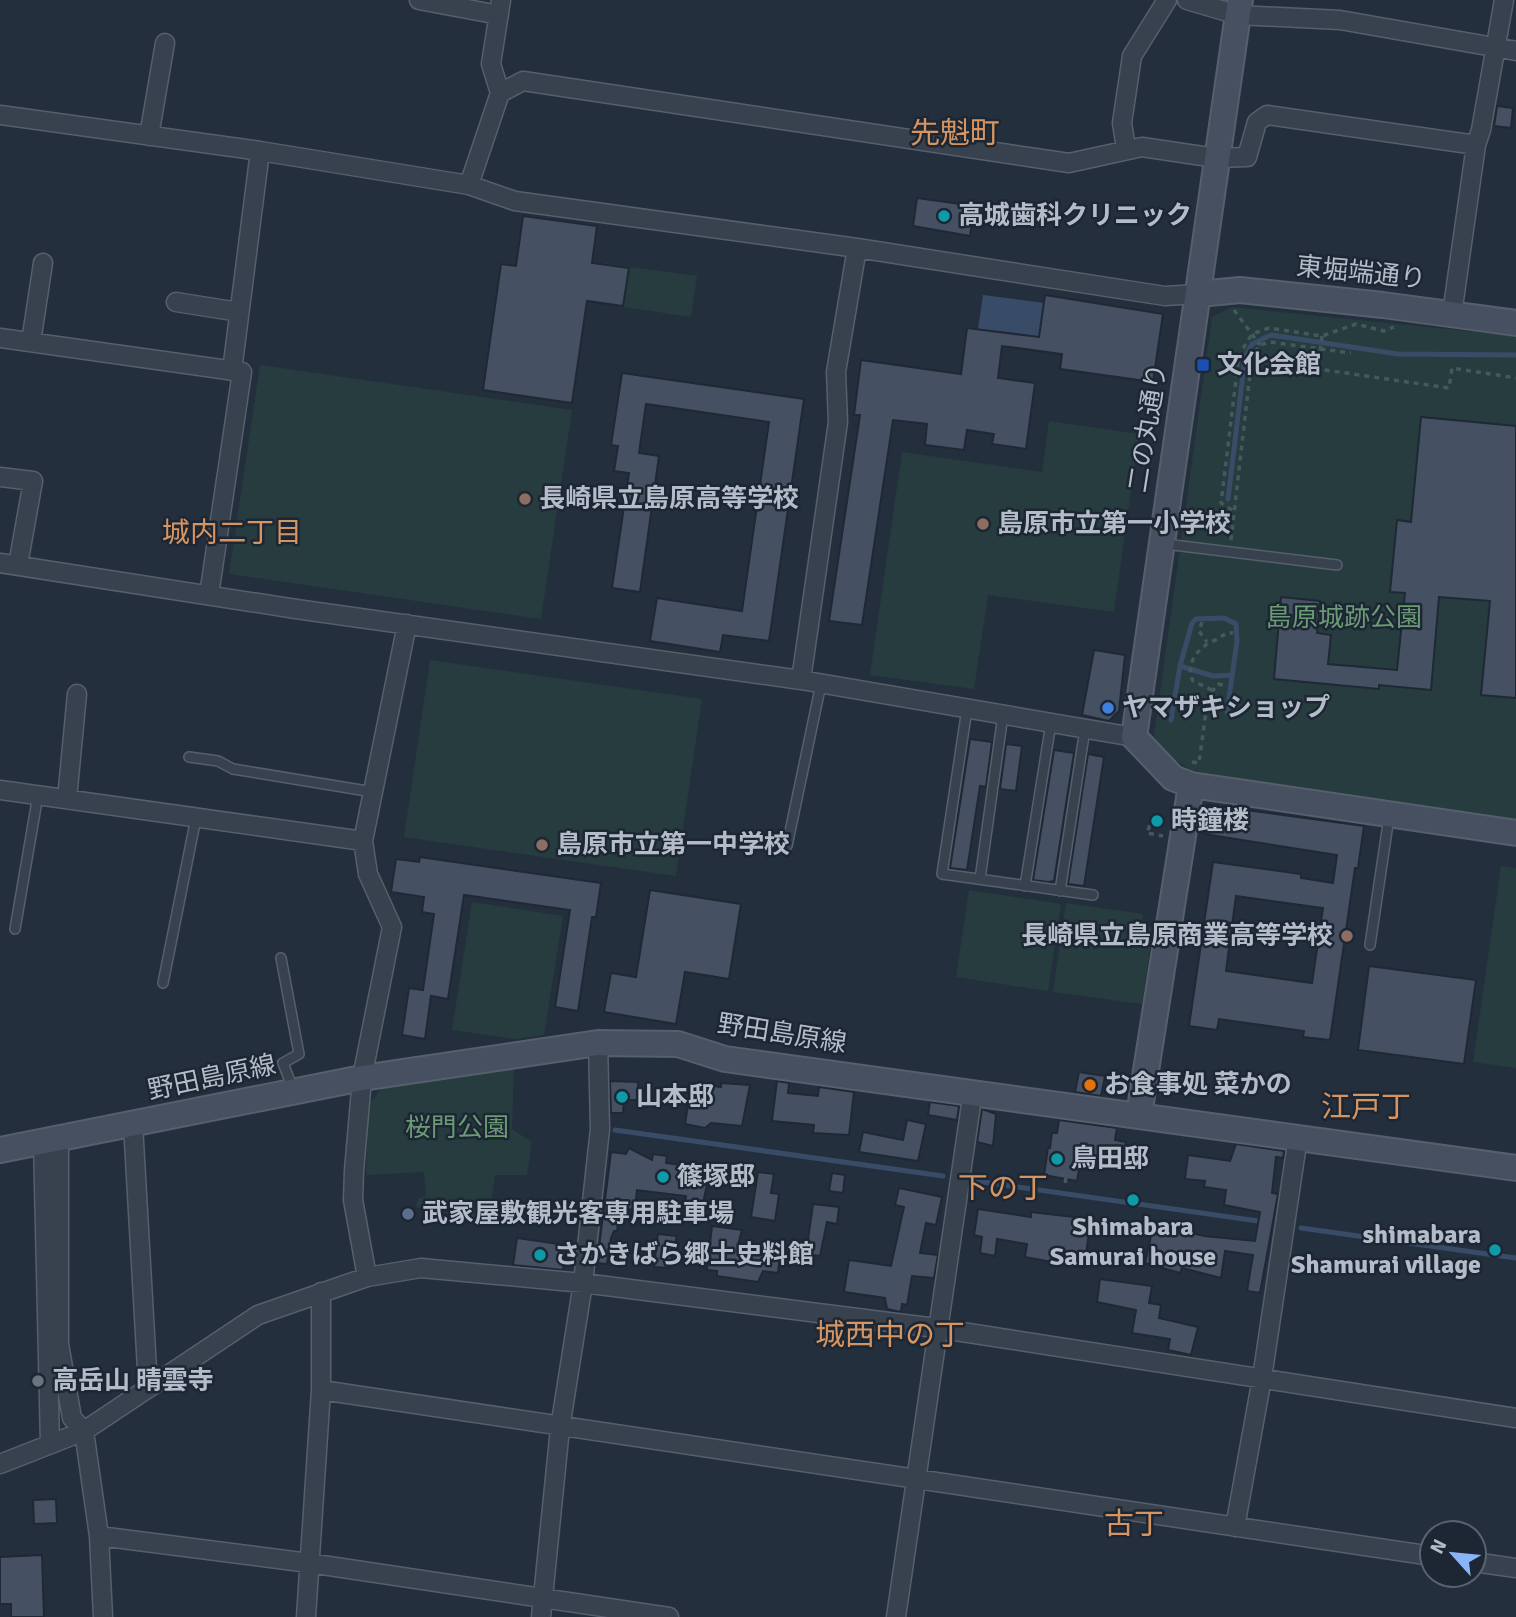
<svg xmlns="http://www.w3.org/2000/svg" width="1516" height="1617" font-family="Signika,'Noto Sans JP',sans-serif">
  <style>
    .green { fill: #263c3f }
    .water { fill: #394c67 }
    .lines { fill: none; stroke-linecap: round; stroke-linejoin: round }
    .stream { stroke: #394c67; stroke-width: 5 }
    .building { fill: #455162; stroke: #1f2835; stroke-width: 2; fill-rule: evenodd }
    .lane-casing { stroke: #565f6c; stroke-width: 12 }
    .street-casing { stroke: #565f6c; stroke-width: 21 }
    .secondary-casing { stroke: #565f6c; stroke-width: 28 }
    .path { stroke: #44595c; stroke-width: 3.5; stroke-dasharray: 5 5; stroke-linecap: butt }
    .lane { stroke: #38414e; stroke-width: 9 }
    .street { stroke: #38414e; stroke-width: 18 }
    .secondary { stroke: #465061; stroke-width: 24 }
    .culture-dot { fill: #0f9aa8; stroke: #1d2633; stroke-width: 2.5 }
    .transit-dot { fill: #1a4fb4; stroke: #1d2633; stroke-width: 2.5 }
    .education-dot { fill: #8d6e63; stroke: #1d2633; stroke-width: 2.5 }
    .shop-dot { fill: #3f7fe0; stroke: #1d2633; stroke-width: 2.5 }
    .food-dot { fill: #e8710a; stroke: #1d2633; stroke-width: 2.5 }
    .service-dot { fill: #5c6f8a; stroke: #1d2633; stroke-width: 2.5 }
    .worship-dot { fill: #6b7280; stroke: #1d2633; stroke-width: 2.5 }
    .labels { text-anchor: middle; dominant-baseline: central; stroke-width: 5; stroke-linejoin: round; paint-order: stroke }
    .poi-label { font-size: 26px; font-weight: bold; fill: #b4bcc9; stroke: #1d2633; text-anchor: start }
    .street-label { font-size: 26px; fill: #b4bcc9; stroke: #1d2633 }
    .park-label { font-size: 26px; fill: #6b9a76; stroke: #1d2633 }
    .neighbourhood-label { font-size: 28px; fill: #d59563; stroke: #1d2633 }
    .quarter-label { font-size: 30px; fill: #d59563; stroke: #1d2633 }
  </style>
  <rect width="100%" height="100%" fill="#242f3e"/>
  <path class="green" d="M 603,263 L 697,276 L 691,317 L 597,303 Z
    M 1232,307 L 1516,336 L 1516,820 L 1193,771 L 1163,752 L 1154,736 L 1212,317 Z
    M 260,365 L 572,410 L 541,619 L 229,574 Z
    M 1049,421 L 1139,434 L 1114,612 L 988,595 L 974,689 L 870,675 L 902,452 L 1042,472 Z
    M 430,660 L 702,699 L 676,876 L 404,837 Z
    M 1501,866 L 1516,868 L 1516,1068 L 1473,1062 Z
    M 969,890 L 1061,904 L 1048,991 L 956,977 Z
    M 472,902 L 563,916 L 544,1035 L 515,1039 L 452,1030 Z
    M 1066,903 L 1143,914 L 1142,926 L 1153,928 L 1142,1004 L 1053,992 Z
    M 514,1063 L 512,1129 L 532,1142 L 527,1175 L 495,1175 L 489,1221 L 416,1207 L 418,1199 L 426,1196 L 424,1172 L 366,1175 L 369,1104 L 385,1084 Z"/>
  <path class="water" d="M 983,295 L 1044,303 L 1039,337 L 978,329 Z"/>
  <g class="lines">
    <path class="stream" d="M 1228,499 L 1245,357 L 1252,344 L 1271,335 L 1398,354 L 1516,355
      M 1180,666 L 1213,676 L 1232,675
      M 1171,720 L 1180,666 L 1192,623 L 1196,619 L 1224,618 L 1236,624 L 1237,641 L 1227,712
      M 615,1130 L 943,1176
      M 976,1181 L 1265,1222
      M 1301,1228 L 1516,1258"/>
  </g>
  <path class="building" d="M 1497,106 L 1513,108 L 1511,128 L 1494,126 Z
    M 917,198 L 975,206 L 970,236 L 913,226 Z
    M 523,216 L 597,226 L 592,263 L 629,268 L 623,306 L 587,301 L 572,403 L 483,390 L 501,264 L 516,266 Z
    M 1045,295 L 1163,314 L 1153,382 L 1060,369 L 1062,354 L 1002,346 L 998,378 L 1035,383 L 1026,449 L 992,444 L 994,434 L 967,430 L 964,450 L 925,445 L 927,424 L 893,420 L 862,625 L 829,621 L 860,415 L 854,415 L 861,360 L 961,374 L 967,328 L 1039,337 Z
    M 622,373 L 804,399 L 769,641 L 723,635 L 720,652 L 650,641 L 657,598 L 742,611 L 769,422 L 646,404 L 639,453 L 659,456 L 640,592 L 612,588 L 629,473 L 614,471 L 618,446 L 611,445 Z
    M 1421,417 L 1516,426 L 1516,698 L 1481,695 L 1490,601 L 1439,597 L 1431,690 L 1379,685 L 1379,689 L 1274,679 L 1281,597 L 1320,601 L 1317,633 L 1331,635 L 1328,664 L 1397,670 L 1405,593 L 1390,592 L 1397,520 L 1411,522 Z
    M 1094,650 L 1125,655 L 1119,711 L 1109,721 L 1082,715 Z
    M 970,739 L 992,742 L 986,787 L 980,786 L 967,870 L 950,868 Z
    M 1006,744 L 1022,746 L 1016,791 L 1000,789 Z
    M 1054,750 L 1074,753 L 1054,881 L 1048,882 L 1033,880 Z
    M 1088,754 L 1104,757 L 1084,886 L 1068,884 Z
    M 1208,805 L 1364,826 L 1358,868 L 1355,868 L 1330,1040 L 1303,1037 L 1304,1031 L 1219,1019 L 1217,1030 L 1189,1026 L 1213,862 L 1301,874 L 1301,878 L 1333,883 L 1337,855 L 1204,834 ZM 1236,896 L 1323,908 L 1312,983 L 1226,971 Z
    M 420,857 L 601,883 L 596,917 L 592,917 L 578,1011 L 555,1007 L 570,910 L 464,895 L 448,999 L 431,996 L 425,1039 L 402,1035 L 409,988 L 423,990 L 434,914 L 422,912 L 424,897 L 391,892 L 396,859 L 419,862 Z
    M 650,890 L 741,904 L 729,979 L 685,972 L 676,1024 L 604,1012 L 611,973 L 636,977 Z
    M 1369,966 L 1476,980 L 1464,1064 L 1358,1050 Z
    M 1079,1072 L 1105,1076 L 1101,1096 L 1075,1092 Z
    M 610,1081 L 638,1082 L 638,1100 L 624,1100 L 623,1113 L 611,1113 Z
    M 777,1081 L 789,1083 L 788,1093 L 818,1096 L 819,1087 L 854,1092 L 849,1135 L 813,1133 L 814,1125 L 772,1121 Z
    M 721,1083 L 750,1085 L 742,1126 L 711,1123 L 705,1128 L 685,1124 L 689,1098 L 705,1100 L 707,1085 L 721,1087 Z
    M 930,1102 L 959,1106 L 957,1120 L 928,1115 Z
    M 982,1109 L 996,1114 L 993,1146 L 977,1142 Z
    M 907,1120 L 926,1124 L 918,1161 L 859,1152 L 863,1132 L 903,1140 Z
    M 1059,1120 L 1117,1128 L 1115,1140 L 1126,1142 L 1123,1160 L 1082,1153 L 1077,1181 L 1044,1175 L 1048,1148 L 1050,1148 L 1052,1133 L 1057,1133 Z
    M 1236,1144 L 1284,1151 L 1283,1158 L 1276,1157 L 1272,1193 L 1278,1194 L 1260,1293 L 1247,1291 L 1253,1255 L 1225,1251 L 1221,1278 L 1182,1268 L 1180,1273 L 1145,1263 L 1151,1236 L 1142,1234 L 1145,1221 L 1204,1236 L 1255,1241 L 1260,1212 L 1224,1205 L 1226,1190 L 1204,1187 L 1205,1181 L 1185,1179 L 1188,1155 L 1230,1161 Z
    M 629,1148 L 652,1160 L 653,1154 L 667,1156 L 666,1163 L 710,1169 L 703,1204 L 685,1202 L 686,1196 L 637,1190 L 635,1210 L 621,1208 L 617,1231 L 614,1231 L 611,1238 L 607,1264 L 597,1263 L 611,1152 L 626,1154 Z
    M 758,1172 L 774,1174 L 771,1193 L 779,1194 L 775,1221 L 751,1217 Z
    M 832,1173 L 845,1175 L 843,1193 L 829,1191 Z
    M 899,1188 L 942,1197 L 936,1225 L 926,1223 L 920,1253 L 938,1255 L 934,1278 L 912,1276 L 907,1305 L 902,1304 L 901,1312 L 887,1309 L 885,1298 L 844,1292 L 849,1260 L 891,1266 L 904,1207 L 895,1205 Z
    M 813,1204 L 839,1207 L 837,1224 L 827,1222 L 820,1256 L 806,1254 Z
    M 978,1209 L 1031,1217 L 1031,1212 L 1091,1219 L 1084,1268 L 1025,1257 L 1027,1244 L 997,1239 L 995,1256 L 980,1253 L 982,1237 L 974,1235 Z
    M 712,1226 L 742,1230 L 738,1245 L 743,1245 L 743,1249 L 780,1254 L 778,1273 L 763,1271 L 758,1282 L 717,1276 L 717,1271 L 707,1270 Z
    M 658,1234 L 677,1236 L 669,1268 L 654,1267 Z
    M 517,1238 L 566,1245 L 563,1270 L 513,1265 Z
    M 1100,1279 L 1152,1286 L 1149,1303 L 1161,1305 L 1159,1318 L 1198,1327 L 1191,1355 L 1168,1350 L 1170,1339 L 1132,1333 L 1136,1310 L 1097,1302 Z
    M 56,1499 L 57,1523 L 34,1524 L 33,1500 Z
    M 42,1555 L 44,1617 L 11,1617 L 11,1604 L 0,1604 L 0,1557 Z"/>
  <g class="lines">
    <g class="lane-casing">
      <path id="lane" d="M 1165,544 L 1337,565
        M 967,709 L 942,874 L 1093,895
        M 189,757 L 218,761 L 233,769 L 373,792
        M 787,846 L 821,684
        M 980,879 L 1003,715
        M 1025,886 L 1051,723
        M 1060,891 L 1085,729
        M 15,929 L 38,795
        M 1370,945 L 1389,817
        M 281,958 L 299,1054 L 283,1063 L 293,1089
        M 163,983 L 196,818"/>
    </g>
    <g class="street-casing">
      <path id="street" d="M 419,0 L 499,15
        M 1187,0 L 1238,15 L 1340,20 L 1516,51
        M 500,93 L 523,81 L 1069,163 L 1142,147 L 1216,158 L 1247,157 L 1257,122 L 1267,115 L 1476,145
        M 0,115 L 260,151 L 469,185 L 515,201 L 857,248 L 1165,296 L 1199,294
        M 149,136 L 165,43
        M 1126,148 L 1122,123 L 1132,56 L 1167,0
        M 469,185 L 500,93 L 491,64 L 501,0
        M 176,302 L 239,312
        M 1452,314 L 1476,145 L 1481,130 L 1504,0
        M 0,338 L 242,372 L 209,595
        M 31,342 L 43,263
        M 232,371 L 260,151
        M 0,477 L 33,481 L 18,565
        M 0,563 L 296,609 L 801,680 L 1134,737
        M 801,680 L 838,422 L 836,372 L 857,248
        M 0,790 L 363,841
        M 67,799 L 77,694
        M 133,1124 L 148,1387
        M 59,1138 L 59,1344 L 72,1418 L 84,1431 L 99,1536 L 103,1617
        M 43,1142 L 50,1444
        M 367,1277 L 353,1200 L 354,1171 L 362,1078 L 392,927 L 368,874 L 363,841 L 407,624
        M 321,1390 L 1432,1556
        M 0,1464 L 84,1431 L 258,1315 L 367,1277 L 421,1268 L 583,1283 L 936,1328 L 1516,1418
        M 1235,1527 L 1262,1378 L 1298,1137
        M 99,1536 L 309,1563 L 669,1617
        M 1474,1562 L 1516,1568
        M 306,1617 L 321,1390 L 321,1292
        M 541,1617 L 560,1428 L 583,1283 L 600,1129 L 598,1043
        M 896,1617 L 973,1091"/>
    </g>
    <g class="secondary-casing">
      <path id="secondary" d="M 1240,0 L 1134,737 L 1173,778 L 1191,785 L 1516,833
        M 1199,294 L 1240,290 L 1383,305 L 1516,323
        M 1139,1115 L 1191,785
        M 0,1150 L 362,1078 L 598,1043 L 678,1044 L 725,1059 L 1516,1168"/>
    </g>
    <path class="path" d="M 1234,310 L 1260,345
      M 1322,336 L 1318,369 L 1449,388 L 1452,368 L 1516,378
      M 1232,510 L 1221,503 L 1239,355 L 1252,334 L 1269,328 L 1322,336 L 1356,324 L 1384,331 L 1394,327
      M 1231,540 L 1252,356 L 1260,345 L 1270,342 L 1351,353
      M 1202,622 L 1199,631 L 1207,642
      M 1212,690 L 1193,681 C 1185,664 1198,647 1213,641 C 1222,638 1223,632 1233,633
      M 1192,762 L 1199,763 L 1208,697 L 1218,684 L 1227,686
      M 1153,816 L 1147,833 L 1163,836
      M 1059,1174 L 1066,1175 L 1065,1187"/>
    <use href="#lane" class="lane"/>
    <use href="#street" class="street"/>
    <use href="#secondary" class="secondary"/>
  </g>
  <g class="culture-dot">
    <circle cx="944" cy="216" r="7"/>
    <circle cx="1157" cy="821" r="7"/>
    <circle cx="622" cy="1097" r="7"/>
    <circle cx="1057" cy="1159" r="7"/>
    <circle cx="663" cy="1177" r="7"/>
    <circle cx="1133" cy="1200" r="7"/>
    <circle cx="1495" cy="1250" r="7"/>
    <circle cx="540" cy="1255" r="7"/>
  </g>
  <rect class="transit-dot" x="1196" y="358" width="14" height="14" rx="3.5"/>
  <g class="education-dot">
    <circle cx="525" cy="499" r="7"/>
    <circle cx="983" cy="524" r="7"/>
    <circle cx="542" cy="845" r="7"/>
    <circle cx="1347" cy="936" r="7"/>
  </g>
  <circle class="shop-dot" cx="1108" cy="708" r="7"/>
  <circle class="food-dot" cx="1090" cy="1085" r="7"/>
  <circle class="service-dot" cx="408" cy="1214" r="7"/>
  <circle class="worship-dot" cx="38" cy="1381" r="7"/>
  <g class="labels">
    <g class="poi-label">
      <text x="958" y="216">高城歯科クリニック</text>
      <text x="1217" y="365">文化会館</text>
      <text x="539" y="499">長崎県立島原高等学校</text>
      <text x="997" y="524">島原市立第一小学校</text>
      <text x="1122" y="708">ヤマザキショップ</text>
      <text x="1171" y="821">時鐘楼</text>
      <text x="556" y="845">島原市立第一中学校</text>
      <text x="1333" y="936" text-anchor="end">長崎県立島原商業高等学校</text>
      <text x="1104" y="1085">お食事処 菜かの</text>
      <text x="636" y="1097">山本邸</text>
      <text x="1071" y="1159">鳥田邸</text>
      <text x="677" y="1177">篠塚邸</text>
      <text x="422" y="1214">武家屋敷観光客専用駐車場</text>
      <text x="1133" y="1227" text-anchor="middle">Shimabara<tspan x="1133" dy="30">Samurai house</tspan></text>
      <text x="1481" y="1235" text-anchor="end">shimabara<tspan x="1481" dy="30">Shamurai village</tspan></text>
      <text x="554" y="1255">さかきばら郷土史料館</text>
      <text x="52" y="1381">高岳山 晴雲寺</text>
    </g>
    <g class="street-label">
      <text transform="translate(1361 273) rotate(6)">東堀端通り</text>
      <text transform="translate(1148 428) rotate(-81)">二の丸通り</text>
      <text transform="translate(782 1034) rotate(9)">野田島原線</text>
      <text transform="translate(212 1078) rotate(-12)">野田島原線</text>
    </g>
    <g class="park-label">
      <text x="1344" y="618">島原城跡公園</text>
      <text x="457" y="1128">桜門公園</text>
    </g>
    <g class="neighbourhood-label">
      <text x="232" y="533">城内二丁目</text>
    </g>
    <g class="quarter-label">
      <text x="955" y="133">先魁町</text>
      <text x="1366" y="1107">江戸丁</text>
      <text x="1003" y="1188">下の丁</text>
      <text x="890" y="1335">城西中の丁</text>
      <text x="1134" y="1524">古丁</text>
    </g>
  </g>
  <g transform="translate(1453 1554) rotate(297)"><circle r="33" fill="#1d2633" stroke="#59626f" stroke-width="2"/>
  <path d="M0-5L12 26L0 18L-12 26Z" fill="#8ab4f8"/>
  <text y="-10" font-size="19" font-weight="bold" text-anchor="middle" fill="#b4bcc9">N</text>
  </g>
</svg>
